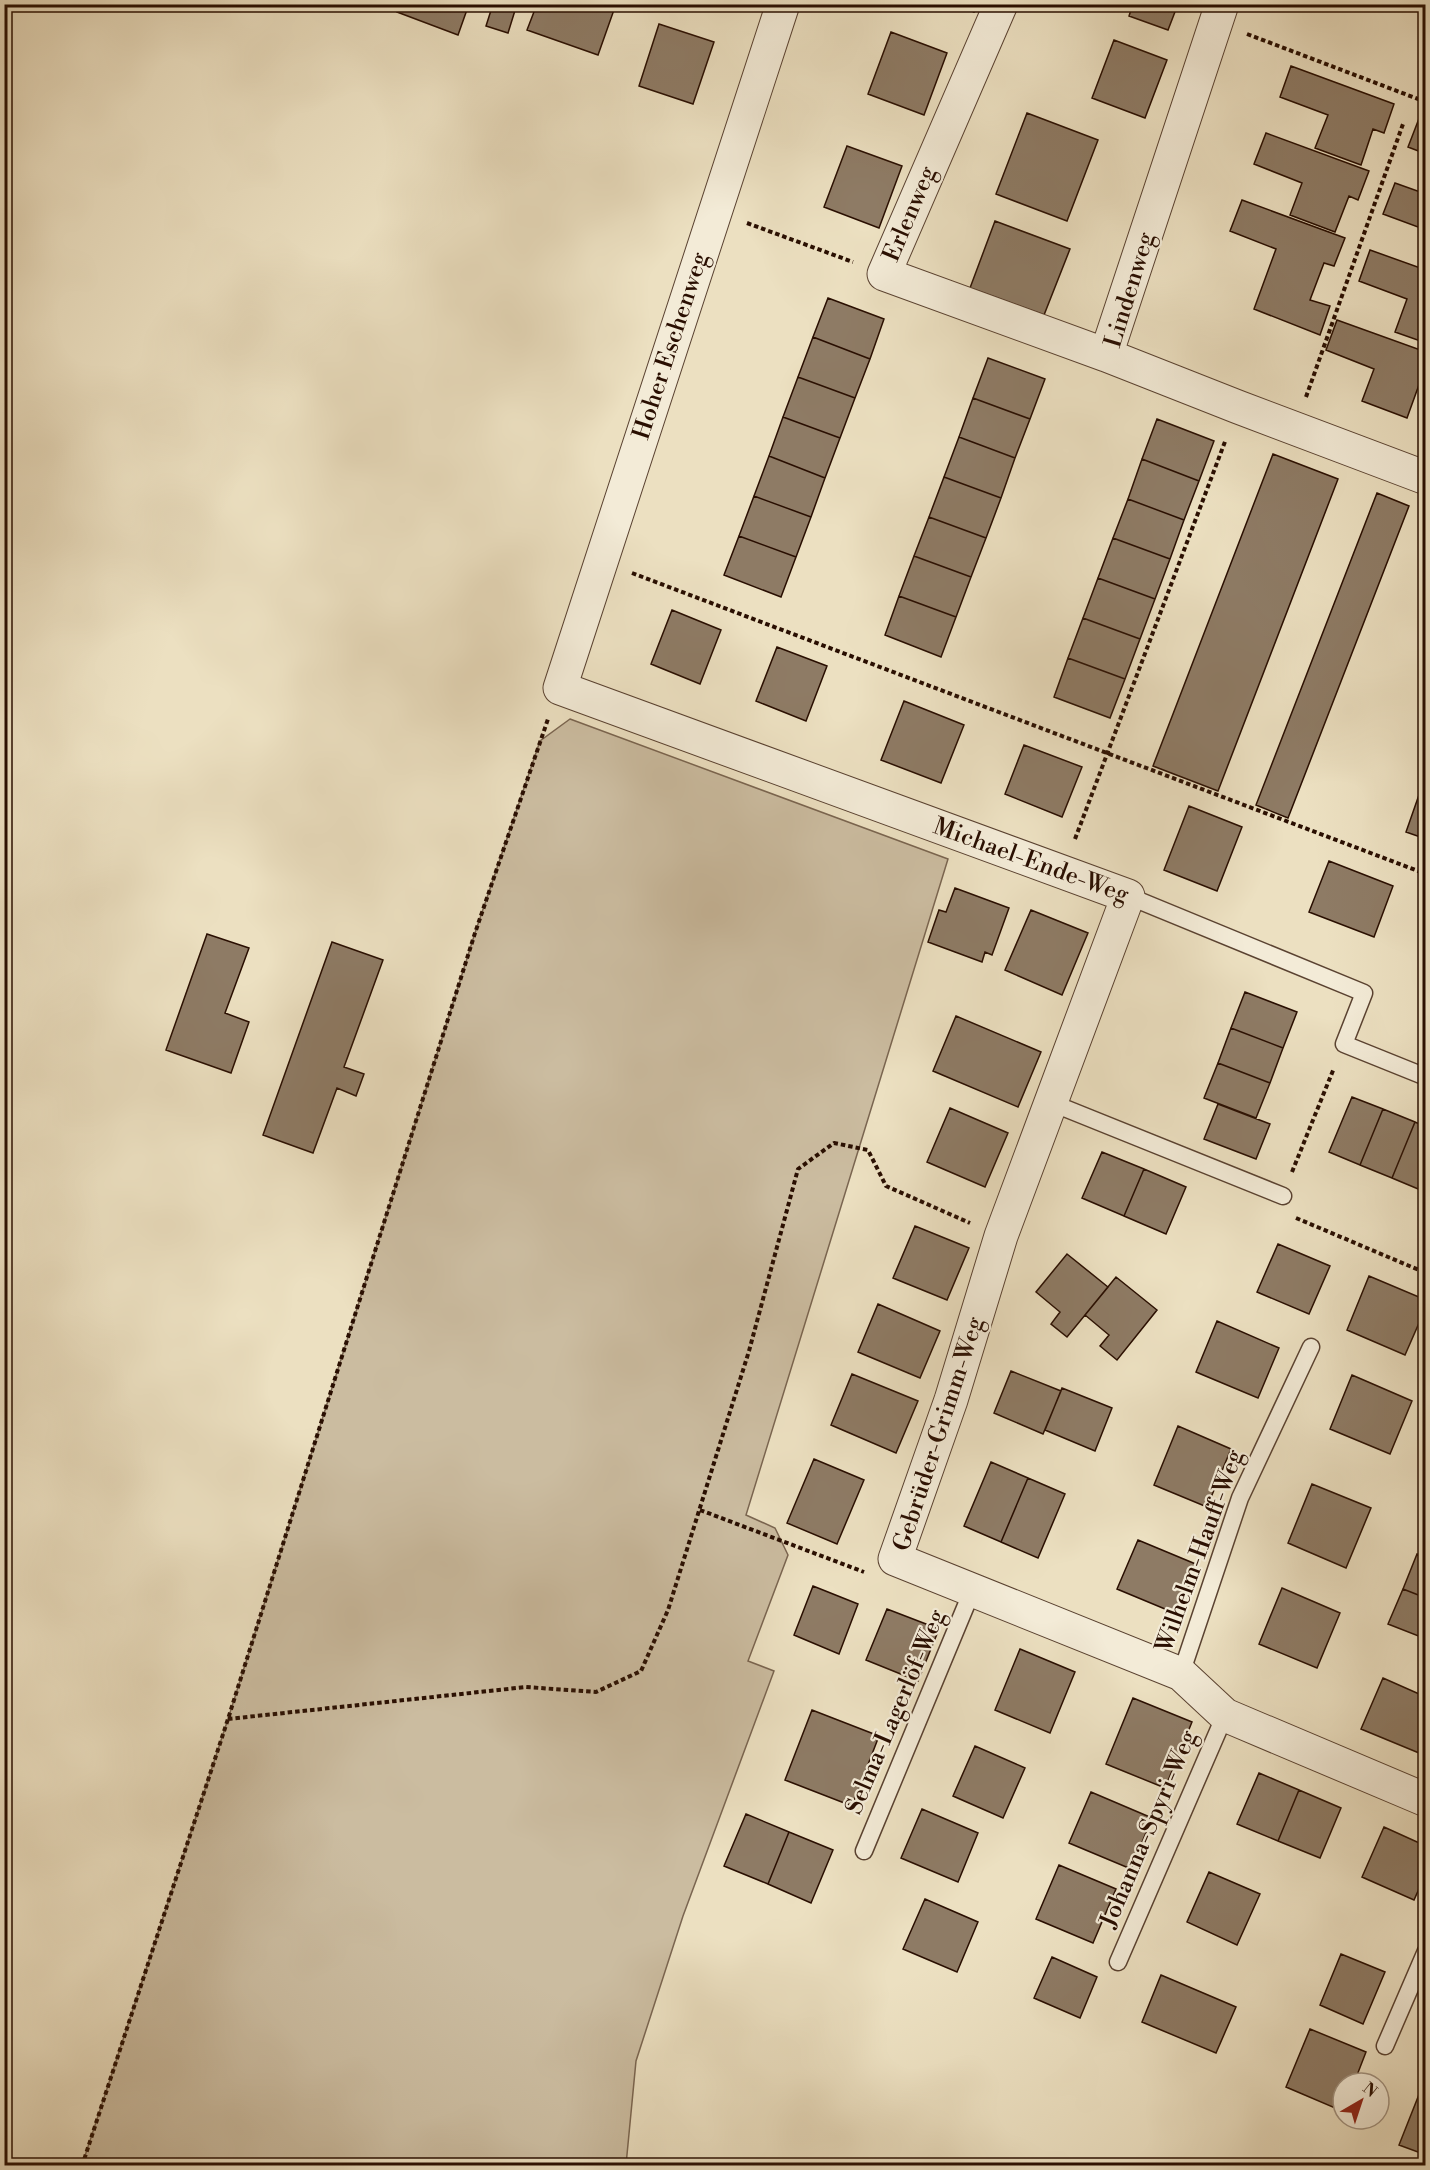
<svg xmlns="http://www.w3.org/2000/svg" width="1430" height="2170" font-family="'Libre Bodoni',serif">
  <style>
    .green { fill: #cbbca0; stroke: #7a6550; stroke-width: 1.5 }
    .building { fill: #8e7b65; stroke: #290e01; stroke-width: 1.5 }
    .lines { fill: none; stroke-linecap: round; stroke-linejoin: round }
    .lane-casing { stroke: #5a4231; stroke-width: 19 }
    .street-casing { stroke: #5a4231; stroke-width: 35 }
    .path { stroke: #290e01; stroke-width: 4; stroke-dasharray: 4.5 3; stroke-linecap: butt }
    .lane { stroke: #f3ebd7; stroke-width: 16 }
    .street { stroke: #f3ebd7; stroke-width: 33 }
    .labels { text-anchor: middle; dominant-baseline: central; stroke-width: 4.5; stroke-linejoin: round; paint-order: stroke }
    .street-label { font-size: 24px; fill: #290e01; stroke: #f3ebd7 }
  </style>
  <rect width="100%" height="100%" fill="#ece0c1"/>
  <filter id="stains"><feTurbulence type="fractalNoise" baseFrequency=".00333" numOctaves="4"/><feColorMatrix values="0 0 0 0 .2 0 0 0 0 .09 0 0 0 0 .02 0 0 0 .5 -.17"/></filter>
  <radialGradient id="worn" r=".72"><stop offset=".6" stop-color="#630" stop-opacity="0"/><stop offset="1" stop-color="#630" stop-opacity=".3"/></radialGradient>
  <path class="green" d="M 570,719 L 948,859 L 746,1515 L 775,1528 L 788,1555 L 748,1661 L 774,1671 L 683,1916 L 636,2061 L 626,2165 L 82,2165 L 228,1719 L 475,933 L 540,741 Z"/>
  <path class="building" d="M 400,4 L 469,4 L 458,35 L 397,12 Z
    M 493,4 L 517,4 L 508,33 L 486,26 Z
    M 537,4 L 608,4 L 615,7 L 598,55 L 527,30 Z
    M 955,4 L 977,4 L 974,12 Z
    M 1133,4 L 1178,4 L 1168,30 L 1129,16 Z
    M 659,24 L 714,42 L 693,104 L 639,86 Z
    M 891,32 L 947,53 L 924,115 L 868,94 Z
    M 1114,40 L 1167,60 L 1145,118 L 1092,98 Z
    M 1291,66 L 1394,104 L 1384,133 L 1373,129 L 1361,165 L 1315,148 L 1328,115 L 1280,97 Z
    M 1027,113 L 1098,140 L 1067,221 L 996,194 Z
    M 1420,116 L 1426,118 L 1426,154 L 1408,147 Z
    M 1266,133 L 1369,171 L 1358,200 L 1349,196 L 1335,232 L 1290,215 L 1302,183 L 1254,164 Z
    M 847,146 L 902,166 L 879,228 L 824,207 Z
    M 1395,183 L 1426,194 L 1426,230 L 1383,214 Z
    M 1242,200 L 1345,238 L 1334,266 L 1324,263 L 1310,300 L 1330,306 L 1320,335 L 1254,309 L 1276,249 L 1230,231 Z
    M 995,221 L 1070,249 L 1044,315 L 970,288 Z
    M 1426,248 L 1426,267 L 1419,265 Z
    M 1370,250 L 1426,270 L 1426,343 L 1395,332 L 1407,299 L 1359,281 Z
    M 828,298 L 884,319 L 870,359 L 813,337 Z
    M 1337,320 L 1426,352 L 1426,384 L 1420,382 L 1407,418 L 1362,401 L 1374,369 L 1326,350 Z
    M 813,337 L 870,359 L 855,398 L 798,377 Z
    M 988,358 L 1045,379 L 1030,419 L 973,398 Z
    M 798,377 L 855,398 L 840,438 L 783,417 Z
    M 973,398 L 1030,419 L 1015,458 L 959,437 Z
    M 783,417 L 840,438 L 825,478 L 769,456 Z
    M 1157,419 L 1214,441 L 1199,481 L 1142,459 Z
    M 959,437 L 1015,458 L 1001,498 L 944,477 Z
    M 1273,454 L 1338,479 L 1218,791 L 1153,766 Z
    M 769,456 L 825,478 L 811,517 L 754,496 Z
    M 1142,459 L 1199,481 L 1184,520 L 1128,499 Z
    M 944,477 L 1001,498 L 986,538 L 929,517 Z
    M 1377,493 L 1409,506 L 1288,818 L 1256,805 Z
    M 754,496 L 811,517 L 796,557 L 739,536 Z
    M 1128,499 L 1184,520 L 1170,559 L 1113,538 Z
    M 929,517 L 986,538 L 971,577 L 914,556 Z
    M 739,536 L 796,557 L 781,597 L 724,575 Z
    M 1113,538 L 1170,559 L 1155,599 L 1098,578 Z
    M 914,556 L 971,577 L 956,617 L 899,596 Z
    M 1098,578 L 1155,599 L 1140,639 L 1083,618 Z
    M 899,596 L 956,617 L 941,657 L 885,635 Z
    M 672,610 L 721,630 L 700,684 L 651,664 Z
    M 1083,618 L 1140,639 L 1125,679 L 1068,658 Z
    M 777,647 L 827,666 L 806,721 L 756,701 Z
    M 1068,658 L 1125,679 L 1110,718 L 1054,697 Z
    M 904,701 L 964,725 L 941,783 L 881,760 Z
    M 1024,745 L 1082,767 L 1062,817 L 1005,794 Z
    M 1420,792 L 1426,794 L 1426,839 L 1406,832 Z
    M 1189,806 L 1242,827 L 1217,891 L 1164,870 Z
    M 1329,861 L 1393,886 L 1374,937 L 1309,912 Z
    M 955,888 L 1009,908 L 992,955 L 985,952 L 982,962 L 928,942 L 939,910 L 946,912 Z
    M 1031,910 L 1088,933 L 1062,995 L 1005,970 Z
    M 207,934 L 249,948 L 225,1013 L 249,1022 L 231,1073 L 166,1050 Z
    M 332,942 L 383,960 L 344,1067 L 364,1074 L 356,1096 L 337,1088 L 313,1153 L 263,1135 Z
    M 1245,992 L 1297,1012 L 1283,1048 L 1231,1028 Z
    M 956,1016 L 1041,1052 L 1018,1107 L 933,1071 Z
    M 1231,1028 L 1283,1048 L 1270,1083 L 1218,1063 Z
    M 1218,1063 L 1270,1083 L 1256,1118 L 1204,1098 Z
    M 1352,1097 L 1383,1109 L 1360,1165 L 1329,1152 Z
    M 1218,1104 L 1270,1124 L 1256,1159 L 1204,1139 Z
    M 950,1108 L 1008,1133 L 985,1187 L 927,1162 Z
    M 1383,1109 L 1415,1122 L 1392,1178 L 1360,1165 Z
    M 1415,1122 L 1426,1127 L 1426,1185 L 1423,1191 L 1392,1178 Z
    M 1102,1152 L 1144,1169 L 1124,1216 L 1082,1198 Z
    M 1144,1169 L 1186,1187 L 1166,1234 L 1124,1216 Z
    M 915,1226 L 969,1248 L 947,1300 L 893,1278 Z
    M 1278,1244 L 1330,1266 L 1309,1314 L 1257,1292 Z
    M 1067,1254 L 1108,1287 L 1067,1337 L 1051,1324 L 1060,1312 L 1036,1292 Z
    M 1369,1276 L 1426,1300 L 1426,1307 L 1405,1355 L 1347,1330 Z
    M 1116,1277 L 1157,1310 L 1117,1360 L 1100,1346 L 1109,1335 L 1085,1315 Z
    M 878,1304 L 940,1331 L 920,1378 L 858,1352 Z
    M 1217,1321 L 1279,1348 L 1258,1398 L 1196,1372 Z
    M 1011,1371 L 1061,1391 L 1043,1434 L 994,1413 Z
    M 852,1374 L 918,1401 L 896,1453 L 831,1425 Z
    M 1352,1375 L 1412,1401 L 1390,1454 L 1330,1429 Z
    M 1062,1388 L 1112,1408 L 1095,1451 L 1045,1430 Z
    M 1178,1426 L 1231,1449 L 1207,1507 L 1154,1485 Z
    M 814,1459 L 864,1480 L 837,1544 L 787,1523 Z
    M 991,1462 L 1028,1478 L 1001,1542 L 964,1526 Z
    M 1028,1478 L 1065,1494 L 1038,1558 L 1001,1542 Z
    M 1312,1484 L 1371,1508 L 1346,1568 L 1288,1543 Z
    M 1138,1540 L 1198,1565 L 1177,1614 L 1117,1589 Z
    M 1417,1554 L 1426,1558 L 1426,1598 L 1403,1589 Z
    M 813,1586 L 858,1604 L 839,1654 L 794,1635 Z
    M 1282,1588 L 1340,1613 L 1317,1668 L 1259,1644 Z
    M 1403,1589 L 1426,1598 L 1426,1639 L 1388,1624 Z
    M 887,1609 L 939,1629 L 918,1681 L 866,1660 Z
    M 1020,1649 L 1075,1672 L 1050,1733 L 995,1710 Z
    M 1383,1678 L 1426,1697 L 1426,1738 L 1419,1753 L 1361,1729 Z
    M 1133,1698 L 1192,1722 L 1165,1788 L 1106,1764 Z
    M 812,1710 L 879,1736 L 852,1806 L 785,1780 Z
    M 975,1746 L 1025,1768 L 1003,1818 L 953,1796 Z
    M 1259,1773 L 1299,1790 L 1278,1841 L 1237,1824 Z
    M 1299,1790 L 1341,1808 L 1320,1858 L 1278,1841 Z
    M 1091,1792 L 1152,1818 L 1131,1869 L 1069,1843 Z
    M 922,1809 L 978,1833 L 958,1882 L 901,1858 Z
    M 746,1814 L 789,1832 L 768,1884 L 724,1866 Z
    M 1384,1827 L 1426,1846 L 1426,1873 L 1414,1900 L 1362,1877 Z
    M 789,1832 L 833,1850 L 811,1903 L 768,1884 Z
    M 1059,1865 L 1116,1889 L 1093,1943 L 1036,1919 Z
    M 1209,1872 L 1260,1894 L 1237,1945 L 1187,1922 Z
    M 925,1899 L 978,1922 L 957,1972 L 903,1949 Z
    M 1341,1954 L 1385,1972 L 1363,2024 L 1320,2005 Z
    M 1052,1957 L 1097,1977 L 1080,2018 L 1034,1998 Z
    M 1161,1975 L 1236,2007 L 1216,2053 L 1142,2022 Z
    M 1310,2029 L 1366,2052 L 1354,2083 L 1343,2083 L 1342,2111 L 1286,2087 Z
    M 1420,2092 L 1426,2094 L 1426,2155 L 1399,2145 Z"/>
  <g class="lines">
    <g class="lane-casing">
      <path id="lane" d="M 1128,896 L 1364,993 L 1344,1044 L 1426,1077
        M 1052,1103 L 1283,1196
        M 1181,1674 L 1240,1498 L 1311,1347
        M 864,1851 L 972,1591
        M 1118,1962 L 1225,1715
        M 1385,2046 L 1426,1951"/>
    </g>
    <g class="street-casing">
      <path id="street" d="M 783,4 L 560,688 L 1128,896 L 1001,1236 L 951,1400 L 895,1559 L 1181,1674 L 1225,1715 L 1426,1800
        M 1001,4 L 884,274 L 1106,355
        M 1222,4 L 1106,355 L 1238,407 L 1426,478"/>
    </g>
    <path class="path" d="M 1247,34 L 1426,102
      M 747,223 L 853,262
      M 1306,397 L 1403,124
      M 632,573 L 1426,874
      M 1075,839 L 1226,439
      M 1292,1172 L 1334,1068
      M 1296,1218 L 1426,1273
      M 700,1510 L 864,1572
      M 228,1719 L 526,1687 L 596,1692 L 641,1671 L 668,1610 L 749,1351 L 798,1169 L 834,1143 L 868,1150 L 886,1186 L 970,1223
      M 82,2166 L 228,1719 L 475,933 L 548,719"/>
    <use href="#lane" class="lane"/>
    <use href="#street" class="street"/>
  </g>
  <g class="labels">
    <g class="street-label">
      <text transform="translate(910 214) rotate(-67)">Erlenweg</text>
      <text transform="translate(1130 290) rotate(-73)">Lindenweg</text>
      <text transform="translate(671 346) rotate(-72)">Hoher Eschenweg</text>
      <text transform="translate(1031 861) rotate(20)">Michael-Ende-Weg</text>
      <text transform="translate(939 1434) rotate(-72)">Gebrüder-Grimm-Weg</text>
      <text transform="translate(1200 1551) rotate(-70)">Wilhelm-Hauff-Weg</text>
      <text transform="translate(896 1712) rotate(-67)">Selma-Lagerlöf-Weg</text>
      <text transform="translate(1149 1829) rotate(-67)">Johanna-Spyri-Weg</text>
    </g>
  </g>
  <rect width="1430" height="2170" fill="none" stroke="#ece0c1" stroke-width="24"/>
  <rect x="6" y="6" width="1418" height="2158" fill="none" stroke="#290e01" stroke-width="3"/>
  <rect x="12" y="12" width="1406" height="2146" fill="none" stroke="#290e01" stroke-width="1.5"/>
  <g transform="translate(1361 2101) rotate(39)"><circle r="28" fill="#f3ebd7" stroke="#a29381" stroke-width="1.5"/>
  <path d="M0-4.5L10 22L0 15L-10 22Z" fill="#8f2418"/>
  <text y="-9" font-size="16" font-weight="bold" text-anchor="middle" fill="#290e01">N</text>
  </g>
  <rect width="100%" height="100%" filter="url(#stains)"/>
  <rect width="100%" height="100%" fill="url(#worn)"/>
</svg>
